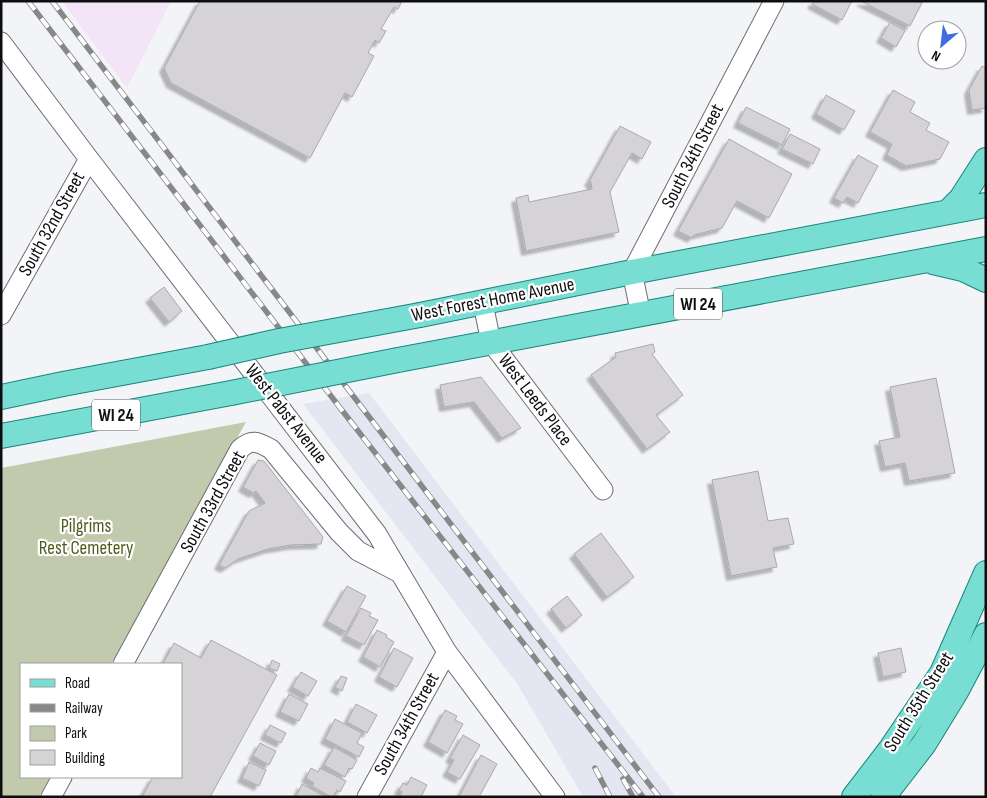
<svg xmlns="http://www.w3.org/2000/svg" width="987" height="798" font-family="'Sofia Sans Condensed',sans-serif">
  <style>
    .built { fill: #e4e7f1 }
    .industrial { fill: #f3e4f7 }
    .green { fill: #c2caad }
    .building { fill: #d5d3d5; stroke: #aba9ab; filter: url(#shadow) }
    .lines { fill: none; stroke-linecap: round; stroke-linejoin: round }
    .minor-casing { stroke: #6d6e71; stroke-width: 21 }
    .major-casing { stroke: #18867b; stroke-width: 26 }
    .minor { stroke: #fff; stroke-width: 19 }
    .major { stroke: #78ddd2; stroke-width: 24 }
    .rail-casing { stroke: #87888a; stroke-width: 5.5 }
    .rail { stroke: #fff; stroke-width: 4; stroke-dasharray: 11; stroke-linecap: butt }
    .major-bridge-casing { stroke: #18867b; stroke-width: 26; stroke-linecap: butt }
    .major-bridge { stroke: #78ddd2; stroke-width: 24 }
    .labels { text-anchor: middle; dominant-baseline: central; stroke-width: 4.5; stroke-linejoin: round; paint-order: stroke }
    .shield { fill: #fff; stroke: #565658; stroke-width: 1 }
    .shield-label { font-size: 18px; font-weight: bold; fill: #0e0e10 }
    .street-label { font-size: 19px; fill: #0e0e10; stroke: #fff }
    .park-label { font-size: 19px; fill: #505b1d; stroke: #fff }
  </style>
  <defs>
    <filter id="shadow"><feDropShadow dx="-4.5" dy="4.5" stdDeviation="1" flood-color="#0004"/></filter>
  </defs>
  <rect width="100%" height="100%" fill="#f3f4f7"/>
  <path class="built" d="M 369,393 L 676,797 L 583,797 L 518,685 L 303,404 Z"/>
  <path class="industrial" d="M 62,1 L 171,1 L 127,88 Z"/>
  <path class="green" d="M 246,422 L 111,664 L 21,664 L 21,777 L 50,777 L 39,797 L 1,797 L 1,468 Z"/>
  <path class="building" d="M 200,1 L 402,1 L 398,9 L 394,7 L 381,29 L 386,31 L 379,43 L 375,40 L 368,53 L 374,56 L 352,97 L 345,93 L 310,158 L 171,83 L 164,68 Z
    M 814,1 L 852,1 L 842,20 L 812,4 Z
    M 861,1 L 918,1 L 922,3 L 910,26 Z
    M 890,22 L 905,31 L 896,47 L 881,38 Z
    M 982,66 L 986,68 L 986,108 L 972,110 L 969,90 Z
    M 893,90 L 915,102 L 910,112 L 930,123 L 926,130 L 949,142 L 940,159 L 906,166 L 887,155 L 892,144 L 870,132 Z
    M 826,95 L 855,111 L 844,130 L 816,114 Z
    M 746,107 L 790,129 L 782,145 L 738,123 Z
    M 620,126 L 651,142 L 642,159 L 632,153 L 610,192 L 619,232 L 526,251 L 516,198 L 528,195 L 529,202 L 592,189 L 591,182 L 589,182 Z
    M 790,134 L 820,149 L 813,164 L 782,149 Z
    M 729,139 L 792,174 L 769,218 L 737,201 L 722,228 L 694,235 L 692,238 L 678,231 Z
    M 858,155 L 878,166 L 858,203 L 847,197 L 843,203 L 834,198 Z
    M 164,287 L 182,311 L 169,322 L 150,298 Z
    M 653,344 L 655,352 L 652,354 L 683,395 L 656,415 L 670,432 L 647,449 L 591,375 L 616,357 L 615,353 Z
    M 481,377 L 521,428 L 502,438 L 474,402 L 444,407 L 440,385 Z
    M 936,378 L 955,473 L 909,481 L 905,463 L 885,467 L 879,441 L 900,437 L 890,387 Z
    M 258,460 L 264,461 L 323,537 L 321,544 L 291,545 L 268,549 L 238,559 L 225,568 L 219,565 L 249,511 L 265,503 L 256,491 L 253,493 L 243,487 Z
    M 758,471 L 768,521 L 788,518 L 794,544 L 773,548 L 777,567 L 731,576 L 712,480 Z
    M 601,533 L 634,577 L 607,597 L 574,554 Z
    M 347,586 L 366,596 L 346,632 L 327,621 Z
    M 567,596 L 582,615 L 566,628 L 551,609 Z
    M 361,608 L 371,613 L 369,616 L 378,620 L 364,645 L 346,636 Z
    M 377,630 L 387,635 L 386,637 L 394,642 L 380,667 L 363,657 Z
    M 211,640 L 277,675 L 210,797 L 146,797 L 143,795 L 153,777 L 181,777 L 181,664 L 163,664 L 174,643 L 201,658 Z
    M 394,648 L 413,658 L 397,687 L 379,677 Z
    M 901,648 L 906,672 L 883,677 L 878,653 Z
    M 272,660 L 280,664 L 277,671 L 269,668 Z
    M 301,672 L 317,681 L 308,696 L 292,687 Z
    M 341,676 L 347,678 L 342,691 L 335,687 Z
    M 289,694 L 308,704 L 299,721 L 280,712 Z
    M 356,704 L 377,715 L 367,733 L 347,722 Z
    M 445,710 L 457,716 L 455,720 L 463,724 L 447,753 L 428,742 Z
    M 335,719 L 362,733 L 357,743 L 364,747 L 359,757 L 325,739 Z
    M 270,725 L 286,733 L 281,743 L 265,735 Z
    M 463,735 L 480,745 L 460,779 L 447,772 L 454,760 L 450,758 Z
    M 260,743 L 276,751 L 269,765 L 253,756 Z
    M 334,747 L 357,760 L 352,769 L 349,768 L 345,777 L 324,765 Z
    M 481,755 L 497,764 L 479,797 L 459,797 Z
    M 249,762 L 266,770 L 259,786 L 242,778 Z
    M 311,768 L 318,772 L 320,768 L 346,781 L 340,792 L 337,790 L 333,797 L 331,797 L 312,786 L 314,783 L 306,778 Z
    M 411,777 L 427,785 L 421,797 L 400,797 L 402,792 L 399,790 L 403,783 L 407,785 Z
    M 302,784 L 326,797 L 296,797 Z"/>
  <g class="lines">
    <g class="minor-casing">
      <path id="minor" d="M 1,42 L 89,159 L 377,534 L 447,652 L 555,797
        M 483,304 L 491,342 L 603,490
        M 1,315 L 89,159
        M 641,315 L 632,272 L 774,1
        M 123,664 L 240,449 C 252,438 258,442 271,449 L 339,532 L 358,551 L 400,573
        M 51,797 L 62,777
        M 367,797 L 447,652"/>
    </g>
    <g class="major-casing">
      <path id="major" d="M 948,212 L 961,199 L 986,160
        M 933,262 L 963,269 L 986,280
        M 420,315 L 632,272 L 986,205
        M 398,360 L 986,249
        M 1,397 L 63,384 L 208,357
        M 1,436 L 231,393
        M 854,797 L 890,750 L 942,673 L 986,573
        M 883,797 L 924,744 L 957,690 L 986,635"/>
    </g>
    <use href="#minor" class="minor"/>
    <use href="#major" class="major"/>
    <g class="rail-casing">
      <path id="rail" d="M 28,1 L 341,409 L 643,797
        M 52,1 L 659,797
        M 595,768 L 610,797
        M 623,779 L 633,797"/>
    </g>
    <use href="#rail" class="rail"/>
    <g class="major-bridge-casing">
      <path id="major-bridge" d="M 208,357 L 279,341 L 420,315
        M 231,393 L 398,360"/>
    </g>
    <use href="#major-bridge" class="major-bridge"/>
  </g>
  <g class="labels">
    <g class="shield">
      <rect x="674" y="288.5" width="48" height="31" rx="4"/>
      <rect x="92" y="399.5" width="48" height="31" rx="4"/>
    </g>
    <g class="shield-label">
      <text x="698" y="304">WI 24</text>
      <text x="116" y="415">WI 24</text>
    </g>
    <g class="street-label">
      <text transform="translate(693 156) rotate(-63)">South 34th Street</text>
      <text transform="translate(52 224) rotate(-61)">South 32nd Street</text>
      <text transform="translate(493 300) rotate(-11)">West Forest Home Avenue</text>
      <text transform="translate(535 400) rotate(53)">West Leeds Place</text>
      <text transform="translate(286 414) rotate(52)">West Pabst Avenue</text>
      <text transform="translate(213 502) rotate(-61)">South 33rd Street</text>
      <text transform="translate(919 702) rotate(-58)">South 35th Street</text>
      <text transform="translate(407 724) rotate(-61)">South 34th Street</text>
    </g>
    <g class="park-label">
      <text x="86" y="526">Pilgrims<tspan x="86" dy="22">Rest Cemetery</tspan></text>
    </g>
  </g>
  <rect width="987" height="798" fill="none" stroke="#0e0e10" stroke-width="5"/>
  <rect x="20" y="663" width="162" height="115" fill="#ffffff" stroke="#9f9f9f"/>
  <rect x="30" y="679" width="25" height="8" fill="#78ddd2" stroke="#9f9f9f"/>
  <text x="65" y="688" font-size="15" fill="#0e0e10">Road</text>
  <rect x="30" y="704" width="25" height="8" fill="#87888a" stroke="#9f9f9f"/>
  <text x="65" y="713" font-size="15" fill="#0e0e10">Railway</text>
  <rect x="30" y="726" width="25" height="15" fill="#c2caad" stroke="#9f9f9f"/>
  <text x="65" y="738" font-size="15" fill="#0e0e10">Park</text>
  <rect x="30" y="750" width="25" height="15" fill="#d5d3d5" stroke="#9f9f9f"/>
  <text x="65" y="763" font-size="15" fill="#0e0e10">Building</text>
  <g transform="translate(942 45) rotate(208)"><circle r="24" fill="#ffffff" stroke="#9f9f9f"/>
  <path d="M0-4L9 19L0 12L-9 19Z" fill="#436cde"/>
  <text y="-8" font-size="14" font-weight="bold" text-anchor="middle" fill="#0e0e10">N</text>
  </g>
</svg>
